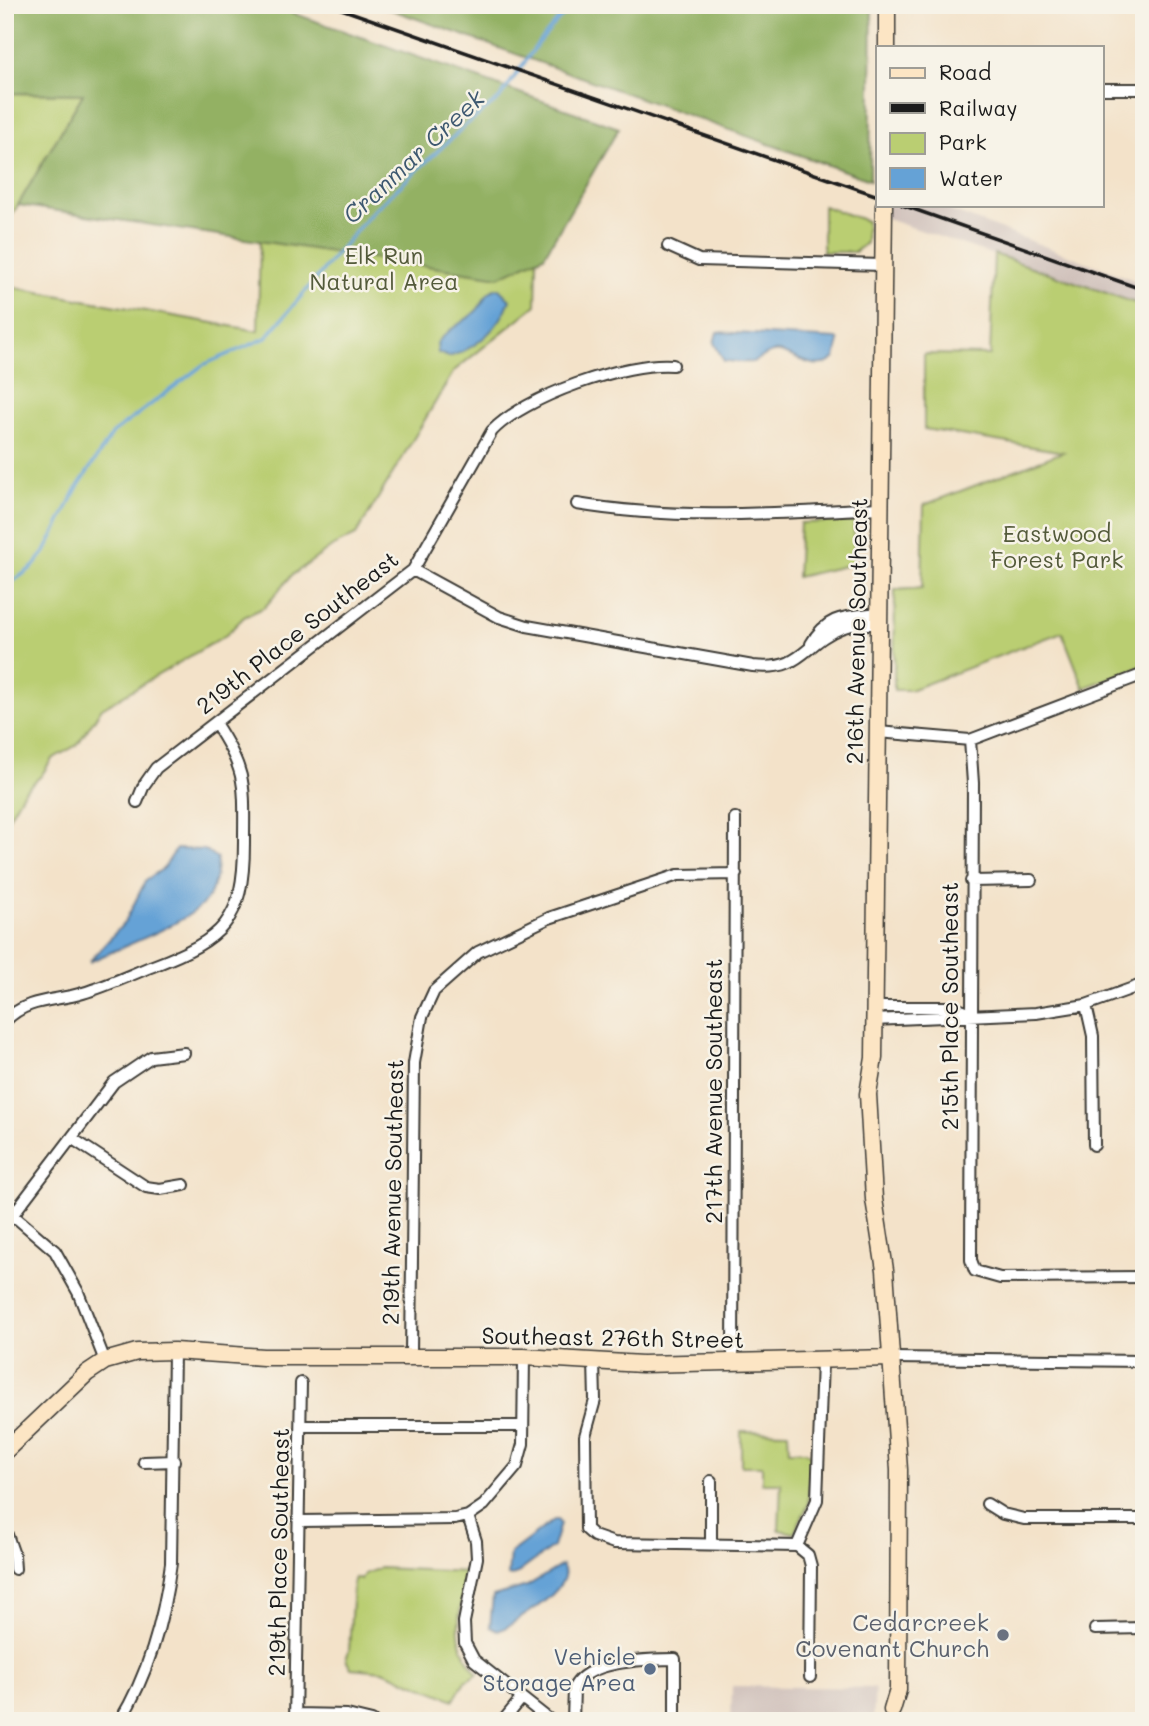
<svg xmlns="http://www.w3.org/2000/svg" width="1149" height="1726" font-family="Mali,sans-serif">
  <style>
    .industrial { fill: #cfc0ba }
    .green { fill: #bace72; stroke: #6b7547; stroke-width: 2 }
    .forest { fill: #93b164; stroke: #586640; stroke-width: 2 }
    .water { fill: #65a2d6; stroke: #405f79; stroke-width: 2 }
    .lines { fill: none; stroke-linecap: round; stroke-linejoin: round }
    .stream { stroke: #65a2d6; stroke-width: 3.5 }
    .street-casing { stroke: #3c3a36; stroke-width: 14 }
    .secondary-casing { stroke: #3c3a36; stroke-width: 19 }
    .street { stroke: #fff; stroke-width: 10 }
    .secondary { stroke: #fce5c4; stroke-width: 16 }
    .rail { stroke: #1c1c1c; stroke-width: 3.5 }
    .worship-dot { fill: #6b7280; stroke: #f7f3e8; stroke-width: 2.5 }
    .service-dot { fill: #5c6f8a; stroke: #f7f3e8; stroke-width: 2.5 }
    .labels { text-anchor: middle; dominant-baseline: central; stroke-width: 5; stroke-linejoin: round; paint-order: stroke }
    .park-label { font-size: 23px; fill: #535a3a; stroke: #f7f3e8 }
    .street-label { font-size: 23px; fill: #1c1c1c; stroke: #f7f3e8 }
    .worship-label { font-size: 23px; fill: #5b616d; stroke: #f7f3e8; text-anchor: end }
    .service-label { font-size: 23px; fill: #4e5e75; stroke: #f7f3e8; text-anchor: end }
    .water-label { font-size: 24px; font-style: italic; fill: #3d5870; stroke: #f7f3e8 }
  </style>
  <rect width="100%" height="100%" fill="#f7f3e8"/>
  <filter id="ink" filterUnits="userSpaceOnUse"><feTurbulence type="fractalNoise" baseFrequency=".0143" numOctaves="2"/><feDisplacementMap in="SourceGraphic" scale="14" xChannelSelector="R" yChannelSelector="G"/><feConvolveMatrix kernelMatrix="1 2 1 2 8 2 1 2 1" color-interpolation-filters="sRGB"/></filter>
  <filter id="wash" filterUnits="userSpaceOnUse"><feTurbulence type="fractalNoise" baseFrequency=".00686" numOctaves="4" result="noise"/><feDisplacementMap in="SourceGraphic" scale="28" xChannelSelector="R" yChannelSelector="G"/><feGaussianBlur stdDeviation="1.57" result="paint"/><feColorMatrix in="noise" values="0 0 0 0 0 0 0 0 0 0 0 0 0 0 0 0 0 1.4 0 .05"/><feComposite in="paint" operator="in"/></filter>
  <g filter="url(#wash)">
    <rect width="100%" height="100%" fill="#f3e2c9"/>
    <path class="industrial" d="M 884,205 L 936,205 L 1144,284 L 1144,306 L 884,218 Z
      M 732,1686 L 875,1688 L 873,1721 L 731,1721 Z"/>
    <path class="green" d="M 5,93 L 83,94 L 5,227 Z
      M 262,143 L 540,146 L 536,305 L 454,371 L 356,535 L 333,546 L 291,576 L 265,607 L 244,617 L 226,635 L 102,708 L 77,745 L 52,759 L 41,776 L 24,791 L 5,824 L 5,286 L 258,331 Z
      M 823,206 L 867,221 L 866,243 L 855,252 L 823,252 Z
      M 994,254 L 1144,306 L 1144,665 L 1084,688 L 1062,632 L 910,690 L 894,690 L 895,590 L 922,588 L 924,505 L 1063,452 L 924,429 L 924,354 L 990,355 Z
      M 854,521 L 854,564 L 797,577 L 800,523 Z
      M 741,1431 L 788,1432 L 789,1451 L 805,1451 L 811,1456 L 808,1505 L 794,1533 L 779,1530 L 781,1483 L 762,1483 L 762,1466 L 741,1466 Z
      M 380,1568 L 468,1572 C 460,1612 448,1640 478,1674 L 465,1681 L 454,1700 L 383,1671 L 351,1668 L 346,1659 L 349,1651 L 353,1583 L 355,1578 L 361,1580 L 364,1574 Z"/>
    <path class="forest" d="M 5,5 L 270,5 L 619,128 L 544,256 L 499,277 L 18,205 L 83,94 L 5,93 Z
      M 378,5 L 872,5 L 870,180 Z"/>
    <path class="water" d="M 498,288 L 510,300 C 500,328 477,348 449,357 L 438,353 L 437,343 C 451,325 462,325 476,311 C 484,303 485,291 498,288 Z
      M 717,332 L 837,339 L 839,341 L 835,358 C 820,373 798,358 783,353 C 770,348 763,359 752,362 C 744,363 733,361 724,361 L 714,343 Z
      M 176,849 L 205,850 L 217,858 C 217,871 215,887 207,899 C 192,922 116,949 89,962 L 125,922 L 146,880 L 164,868 Z
      M 554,1520 L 558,1520 L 560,1524 L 553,1547 L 515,1575 L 508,1576 L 510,1553 Z
      M 562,1565 C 577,1587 521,1617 505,1628 L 498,1631 L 490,1627 L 493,1596 L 527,1586 Z"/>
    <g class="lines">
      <path class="stream" d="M 5,587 L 33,567 L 45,552 L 77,488 L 113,433 L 203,365 L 266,338 L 372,212 L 467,124 L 499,99 L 536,46 L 559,19 L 579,5"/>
    </g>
  </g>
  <g filter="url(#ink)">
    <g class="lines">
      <g class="street-casing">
        <path id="street" d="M 1102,89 L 1144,89
          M 668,246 L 699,260 L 883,265
          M 577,504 C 678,521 778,513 880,508
          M 413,570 L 499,617 L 527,626 L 753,666 C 803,672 803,643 841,628 C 853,623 866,624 879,624
          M 811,644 C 828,614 847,617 879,613
          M 878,732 L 970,740 L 1144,674
          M 970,740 L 973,783 L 971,1260 L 975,1271 L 1000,1278 L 1144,1277
          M 137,802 L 144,785 L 156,768 L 413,570 L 492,431 C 524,397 626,361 673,365
          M 971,881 L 1031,880
          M 1086,1005 L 1093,1036 L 1094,1145
          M 873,1007 L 953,1007 L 971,1014
          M 873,1020 L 1036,1013 L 1086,1005 L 1144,984
          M 5,1021 C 29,997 54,1002 83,993 C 107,986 130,975 153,966 C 223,939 244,922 244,843 C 244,786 248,773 215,723
          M 73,1139 L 146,1187 L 160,1189 L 184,1185
          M 13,1215 L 55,1251 L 78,1292 L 105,1361
          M 5,1225 L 114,1082 L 151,1057 L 184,1053
          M 411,1355 L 414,1063 L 422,1017 L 434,991 L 478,952 L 549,918 L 678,875 L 736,874
          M 892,1358 L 1144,1361
          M 594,1361 L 595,1400 L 585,1436 L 586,1529 L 594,1536 L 614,1543 L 797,1546 L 808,1555 L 811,1566 L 810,1677
          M 733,1364 L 735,818
          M 302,1426 L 523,1426
          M 144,1462 L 174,1461
          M 987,1504 L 1003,1514 L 1024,1519 L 1144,1519
          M 468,1516 L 476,1541 L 477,1558 L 464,1622 L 465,1643 L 474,1660 L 551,1721
          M 301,1521 L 455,1519 L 468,1516 L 484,1505 L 517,1466 L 523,1444 L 524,1357
          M 5,1529 L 14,1555 L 15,1569
          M 711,1543 L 711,1481
          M 797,1546 L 817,1500 L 822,1361
          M 1095,1629 L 1144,1628
          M 295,1714 L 347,1715 L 372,1721
          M 120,1721 C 149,1673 164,1619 171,1563 L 174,1351
          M 295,1721 L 301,1383
          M 503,1721 L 521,1699
          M 573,1721 L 574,1688 C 586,1660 649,1659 675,1659 L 675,1721"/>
      </g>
      <g class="secondary-casing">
        <path id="secondary" d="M 887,47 L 887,5
          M 884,205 L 874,1058 L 868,1094 L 874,1199 L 885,1270 L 899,1470 L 898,1690 L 892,1710
          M 5,1451 L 87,1373 L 105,1361 L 137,1352 L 174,1351 L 263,1357 L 524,1357 L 642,1364 L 892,1358"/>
      </g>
      <use href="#street" class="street"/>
      <use href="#secondary" class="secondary"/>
      <path class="rail" d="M 330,5 L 878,196
        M 902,205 L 1144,290"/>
    </g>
  </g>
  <circle class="worship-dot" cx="1003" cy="1635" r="7"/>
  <circle class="service-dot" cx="650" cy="1669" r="7"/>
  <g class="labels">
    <g class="park-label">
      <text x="384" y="255">Elk Run<tspan x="384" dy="26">Natural Area</tspan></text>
      <text x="1057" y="533">Eastwood<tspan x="1057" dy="26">Forest Park</tspan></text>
    </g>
    <g class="street-label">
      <text transform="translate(856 631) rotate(-89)">216th Avenue Southeast</text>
      <text transform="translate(297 632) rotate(-38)">219th Place Southeast</text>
      <text transform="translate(949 1006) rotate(-90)">215th Place Southeast</text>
      <text transform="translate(713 1091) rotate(-90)">217th Avenue Southeast</text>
      <text transform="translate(392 1192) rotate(-89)">219th Avenue Southeast</text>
      <text transform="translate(613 1337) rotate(1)">Southeast 276th Street</text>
      <text transform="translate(278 1552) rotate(-89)">219th Place Southeast</text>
    </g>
    <g class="worship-label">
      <text x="989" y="1622">Cedarcreek<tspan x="989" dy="26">Covenant Church</tspan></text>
    </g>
    <g class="service-label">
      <text x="636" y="1656">Vehicle<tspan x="636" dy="26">Storage Area</tspan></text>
    </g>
    <g class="water-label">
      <text transform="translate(413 156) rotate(-43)">Cranmar Creek</text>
    </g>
  </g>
  <rect width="1149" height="1726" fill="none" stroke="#f7f3e8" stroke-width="28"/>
  <rect x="876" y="46" width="228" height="161" fill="#f7f3e8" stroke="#9f9d96" stroke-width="2"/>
  <rect x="890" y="68" width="35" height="10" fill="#fce5c4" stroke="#9f9d96" stroke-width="2"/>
  <text x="939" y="80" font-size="21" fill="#1c1c1c">Road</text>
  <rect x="890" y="103" width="35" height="10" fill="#1c1c1c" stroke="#9f9d96" stroke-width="2"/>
  <text x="939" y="116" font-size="21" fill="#1c1c1c">Railway</text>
  <rect x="890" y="133" width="35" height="21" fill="#bace72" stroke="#9f9d96" stroke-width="2"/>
  <text x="939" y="150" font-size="21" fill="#1c1c1c">Park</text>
  <rect x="890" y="168" width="35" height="21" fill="#65a2d6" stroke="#9f9d96" stroke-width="2"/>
  <text x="939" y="186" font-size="21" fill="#1c1c1c">Water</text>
</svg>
